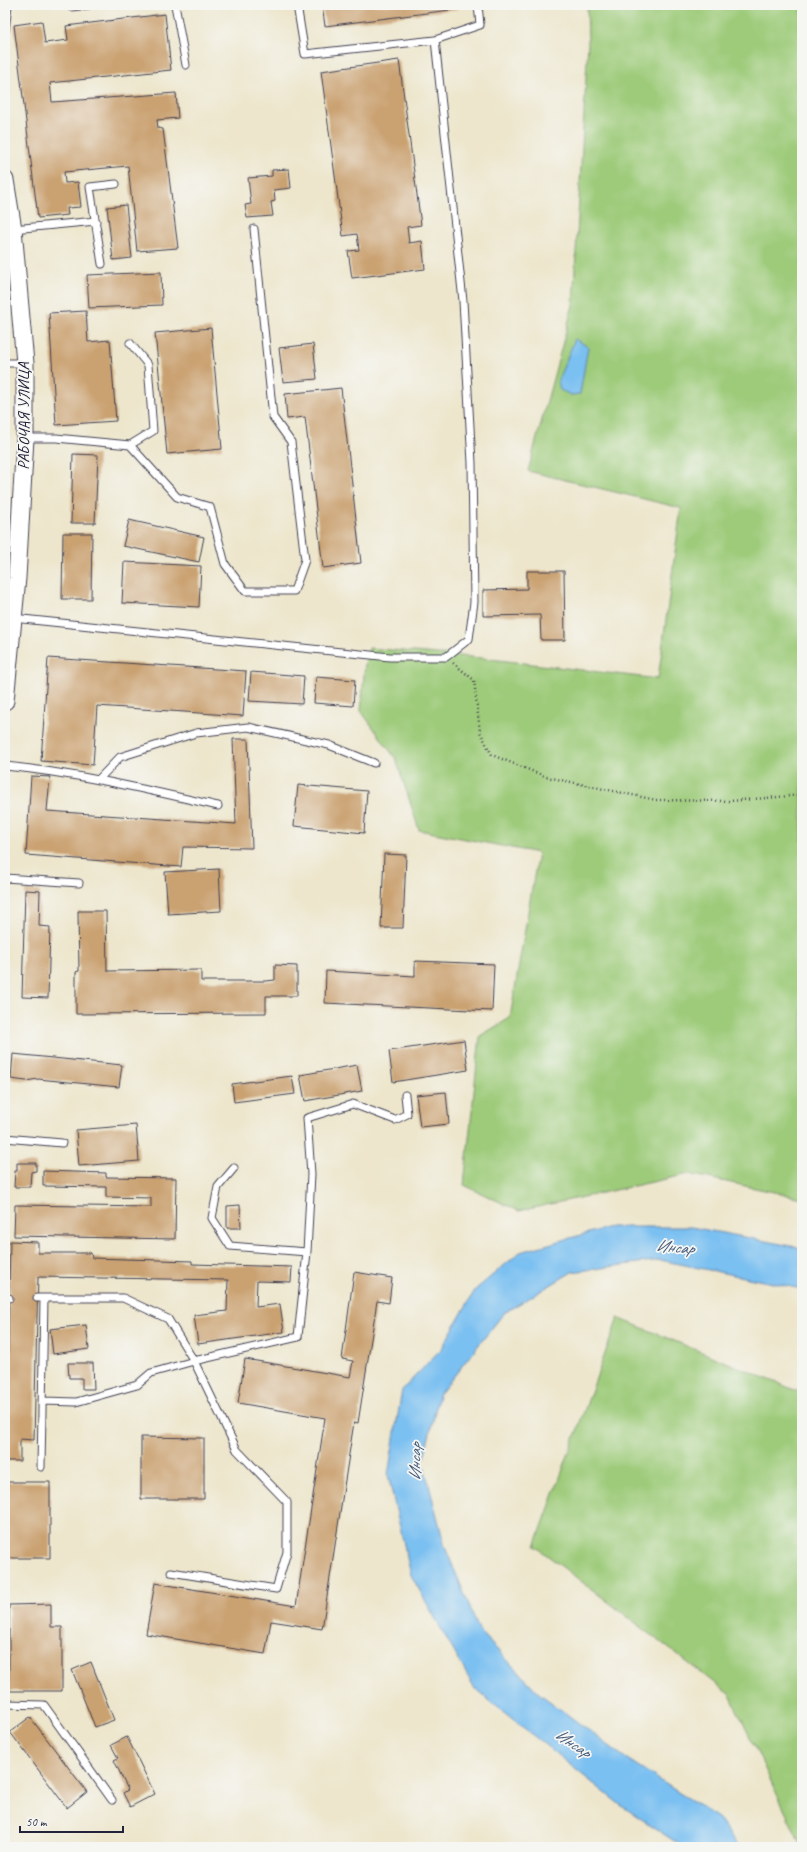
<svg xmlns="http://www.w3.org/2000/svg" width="807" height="1852" font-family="Caveat,sans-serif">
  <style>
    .green { fill: #9dcb79; stroke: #60765a }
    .water { fill: #7ac0f1; stroke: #4e7196 }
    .building { fill: #caa272 }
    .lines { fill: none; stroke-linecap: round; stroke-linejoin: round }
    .service-casing { stroke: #403f51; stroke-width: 9 }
    .tertiary-casing { stroke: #403f51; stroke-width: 19 }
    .path { stroke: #403f51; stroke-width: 2.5; stroke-dasharray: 1 3; stroke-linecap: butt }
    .service { stroke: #fff; stroke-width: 7 }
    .tertiary { stroke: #fff; stroke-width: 17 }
    .labels { text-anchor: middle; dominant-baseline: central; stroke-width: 3.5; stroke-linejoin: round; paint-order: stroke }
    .street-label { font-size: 16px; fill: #22223b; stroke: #f6f6f2 }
    .water-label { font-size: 17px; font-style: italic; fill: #41597b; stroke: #f6f6f2 }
  </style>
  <rect width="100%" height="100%" fill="#f6f6f2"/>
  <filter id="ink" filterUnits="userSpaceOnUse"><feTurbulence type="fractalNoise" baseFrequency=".025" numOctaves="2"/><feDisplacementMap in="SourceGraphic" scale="8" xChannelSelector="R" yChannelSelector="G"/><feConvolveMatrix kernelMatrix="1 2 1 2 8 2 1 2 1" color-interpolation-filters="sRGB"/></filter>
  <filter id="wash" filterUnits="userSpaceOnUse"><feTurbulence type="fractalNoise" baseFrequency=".012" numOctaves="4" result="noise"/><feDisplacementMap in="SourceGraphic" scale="16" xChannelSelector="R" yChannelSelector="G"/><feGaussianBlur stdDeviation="0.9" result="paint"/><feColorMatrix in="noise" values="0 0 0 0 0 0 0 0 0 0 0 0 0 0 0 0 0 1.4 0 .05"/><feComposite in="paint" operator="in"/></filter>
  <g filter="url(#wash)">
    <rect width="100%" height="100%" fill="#ede6cc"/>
    <path class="green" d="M 587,5 L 802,5 L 802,1198 L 689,1174 L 519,1211 L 464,1185 L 480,1036 L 510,1018 L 538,853 L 419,830 L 396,759 L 361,711 L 365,663 L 369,648 L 482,658 L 658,679 L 681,508 L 528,471 L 573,305 L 588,43 Z
      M 618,1318 L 802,1393 L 802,1847 L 730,1695 L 535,1546 Z"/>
    <path class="water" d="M 575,339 L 588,347 L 580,394 L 571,395 L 560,390 L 558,380 Z
      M 610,1227 L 691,1227 L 802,1248 L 802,1289 L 660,1260 L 572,1272 L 504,1313 L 439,1395 L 423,1462 L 445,1547 L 480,1632 L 540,1694 L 624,1757 L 718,1818 L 739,1847 L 683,1847 L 619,1804 L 475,1689 L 411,1575 L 388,1475 L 402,1390 L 442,1348 L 475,1290 L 520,1252 Z"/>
    <g id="blocks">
      <path class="building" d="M 322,5 L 457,5 L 458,9 L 325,26 Z
        M 165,14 L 171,70 L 50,83 L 52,102 L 176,93 L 178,118 L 157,120 L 158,128 L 163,129 L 178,248 L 137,251 L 128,166 L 64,172 L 65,183 L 78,182 L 81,207 L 67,208 L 68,215 L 38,218 L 14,25 L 42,21 L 45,43 L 68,40 L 66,26 Z
        M 399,60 L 421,225 L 407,227 L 409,243 L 422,241 L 425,269 L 352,278 L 348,251 L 359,250 L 357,234 L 343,236 L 321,71 Z
        M 289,169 L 291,188 L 274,190 L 275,201 L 271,202 L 273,216 L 247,218 L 245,205 L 251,204 L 248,178 L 272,176 L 272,170 Z
        M 126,205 L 132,258 L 113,260 L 107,207 Z
        M 161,272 L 162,305 L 89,308 L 87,275 Z
        M 86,311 L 88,342 L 110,340 L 116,421 L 56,425 L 49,313 Z
        M 211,328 L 222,449 L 167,454 L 155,333 Z
        M 313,344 L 317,379 L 283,382 L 279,348 Z
        M 341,388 L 361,563 L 323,568 L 305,417 L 287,419 L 285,394 Z
        M 73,454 L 98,455 L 95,523 L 71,523 Z
        M 129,520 L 204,537 L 199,562 L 123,546 Z
        M 63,533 L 92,533 L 91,599 L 62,599 Z
        M 124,562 L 201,566 L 199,607 L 122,603 Z
        M 527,571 L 564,571 L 565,640 L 541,640 L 540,615 L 483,616 L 483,590 L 527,589 Z
        M 48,658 L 246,671 L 243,716 L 97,706 L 93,765 L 41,761 Z
        M 251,672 L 304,676 L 302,704 L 249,701 Z
        M 316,677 L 355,680 L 353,706 L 314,703 Z
        M 233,739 L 248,739 L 252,848 L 183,847 L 181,867 L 26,855 L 31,776 L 50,777 L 47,811 L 236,824 Z
        M 298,785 L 367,791 L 364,833 L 294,826 Z
        M 384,854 L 406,855 L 403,928 L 381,928 Z
        M 219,869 L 221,911 L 168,914 L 165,872 Z
        M 25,890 L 40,891 L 39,926 L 50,927 L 48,998 L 22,997 Z
        M 78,911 L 106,911 L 107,971 L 201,970 L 201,981 L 266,981 L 275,980 L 275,965 L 297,966 L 297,996 L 266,996 L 266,1013 L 76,1014 L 76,972 L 79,971 Z
        M 415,961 L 494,964 L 492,1011 L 325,1003 L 326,971 L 415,976 Z
        M 464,1040 L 468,1070 L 393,1082 L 389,1051 Z
        M 13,1054 L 122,1065 L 119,1087 L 38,1079 L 26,1081 L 11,1079 Z
        M 357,1065 L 362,1091 L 305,1101 L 300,1075 Z
        M 292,1076 L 295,1094 L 234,1102 L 232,1084 Z
        M 446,1092 L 449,1124 L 420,1127 L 416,1095 Z
        M 136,1125 L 139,1161 L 79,1166 L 76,1130 Z
        M 17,1163 L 36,1163 L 36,1171 L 31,1172 L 30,1187 L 14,1187 L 15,1171 L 17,1171 Z
        M 43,1171 L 106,1173 L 106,1177 L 176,1178 L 175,1239 L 14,1236 L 15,1205 L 151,1207 L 151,1198 L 106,1197 L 106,1187 L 43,1186 Z
        M 240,1205 L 241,1228 L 227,1228 L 227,1206 Z
        M 10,1241 L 38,1242 L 38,1253 L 91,1253 L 92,1258 L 192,1261 L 192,1264 L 292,1267 L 291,1282 L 257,1281 L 256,1307 L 280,1304 L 284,1332 L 198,1344 L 194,1315 L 227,1311 L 228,1280 L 38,1277 L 34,1440 L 20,1439 L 20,1461 L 6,1461 Z
        M 354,1272 L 392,1278 L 389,1303 L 377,1301 L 358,1423 L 354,1422 L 322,1629 L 271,1621 L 265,1654 L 146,1634 L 155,1583 L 296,1606 L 325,1418 L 238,1403 L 245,1359 L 350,1377 L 353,1361 L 342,1359 Z
        M 86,1325 L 89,1349 L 53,1354 L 50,1329 Z
        M 68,1363 L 93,1363 L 94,1389 L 82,1389 L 82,1378 L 69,1378 Z
        M 141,1437 L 204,1438 L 204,1499 L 141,1499 Z
        M 5,1482 L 50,1482 L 50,1558 L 5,1558 Z
        M 51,1604 L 51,1627 L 62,1627 L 62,1691 L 9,1691 L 9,1605 Z
        M 91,1662 L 114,1720 L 95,1727 L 72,1670 Z
        M 30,1717 L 87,1792 L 67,1808 L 10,1732 Z
        M 127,1737 L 155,1794 L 130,1807 L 123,1793 L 128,1790 L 114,1760 L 118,1758 L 111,1745 Z"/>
    </g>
  </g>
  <g filter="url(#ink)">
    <use href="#blocks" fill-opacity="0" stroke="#403f51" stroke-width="1"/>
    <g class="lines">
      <g class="service-casing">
        <path id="service" d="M 175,5 L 186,65
          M 297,5 L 305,54 L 435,40
          M 71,7 L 89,5
          M 5,31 L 8,5
          M 13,229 L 96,221
          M 102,264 L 90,187 L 116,184
          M 130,343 L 148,365 L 153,431 L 130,445
          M 5,363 L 25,363
          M 25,438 L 56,438 L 130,445 L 177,497 L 210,507 L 225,564 L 245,591 L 294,591 L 305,560 L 291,442 L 273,417 L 254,229
          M 13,618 L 390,657 L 446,657 L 469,639 L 474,602 L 472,463 L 463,301 L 435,40 L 480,25 L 478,5
          M 5,766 C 77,773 148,790 218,806
          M 98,780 L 120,757 L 196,733 L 248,727 L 329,745 L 374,763
          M 5,878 L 79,883
          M 5,1138 L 62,1143
          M 234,1168 L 218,1187 L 212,1218 L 230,1246 L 307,1252
          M 5,1298 L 9,1298
          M 37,1298 L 123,1298 L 168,1319 L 194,1361 L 298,1337 L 307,1252 L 311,1174 L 307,1118 L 353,1104 L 395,1120 L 407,1114 L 405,1095
          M 43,1401 L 76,1402 L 137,1385 L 151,1373 L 194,1361 L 237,1450 L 287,1502 L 287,1552 L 276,1589 L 171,1572
          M 41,1467 L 44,1298
          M 5,1704 L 44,1705 L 112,1800"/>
      </g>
      <g class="tertiary-casing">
        <path id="tertiary" d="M 5,180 L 13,229 L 25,363 L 25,438 L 17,578 L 5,701"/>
      </g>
      <path class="path" d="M 453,663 L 474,680 L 480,732 L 492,755 L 547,777 L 656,800 L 730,801 L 802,795"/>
      <use href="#service" class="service"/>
      <use href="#tertiary" class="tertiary"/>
    </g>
  </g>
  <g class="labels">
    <g class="street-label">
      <text transform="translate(24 416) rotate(-90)">РАБОЧАЯ УЛИЦА</text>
    </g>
    <g class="water-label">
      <text transform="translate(675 1247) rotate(5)">Инсар</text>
      <text transform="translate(415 1462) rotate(-89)">Инсар</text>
      <text transform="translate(573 1743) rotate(34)">Инсар</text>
    </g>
  </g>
  <rect width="807" height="1852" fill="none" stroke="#f6f6f2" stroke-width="20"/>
  <path d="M20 1826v6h103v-6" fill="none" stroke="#22223b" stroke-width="2"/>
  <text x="26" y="1826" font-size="12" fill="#22223b" stroke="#f6f6f2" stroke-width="3" paint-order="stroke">50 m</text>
</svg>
